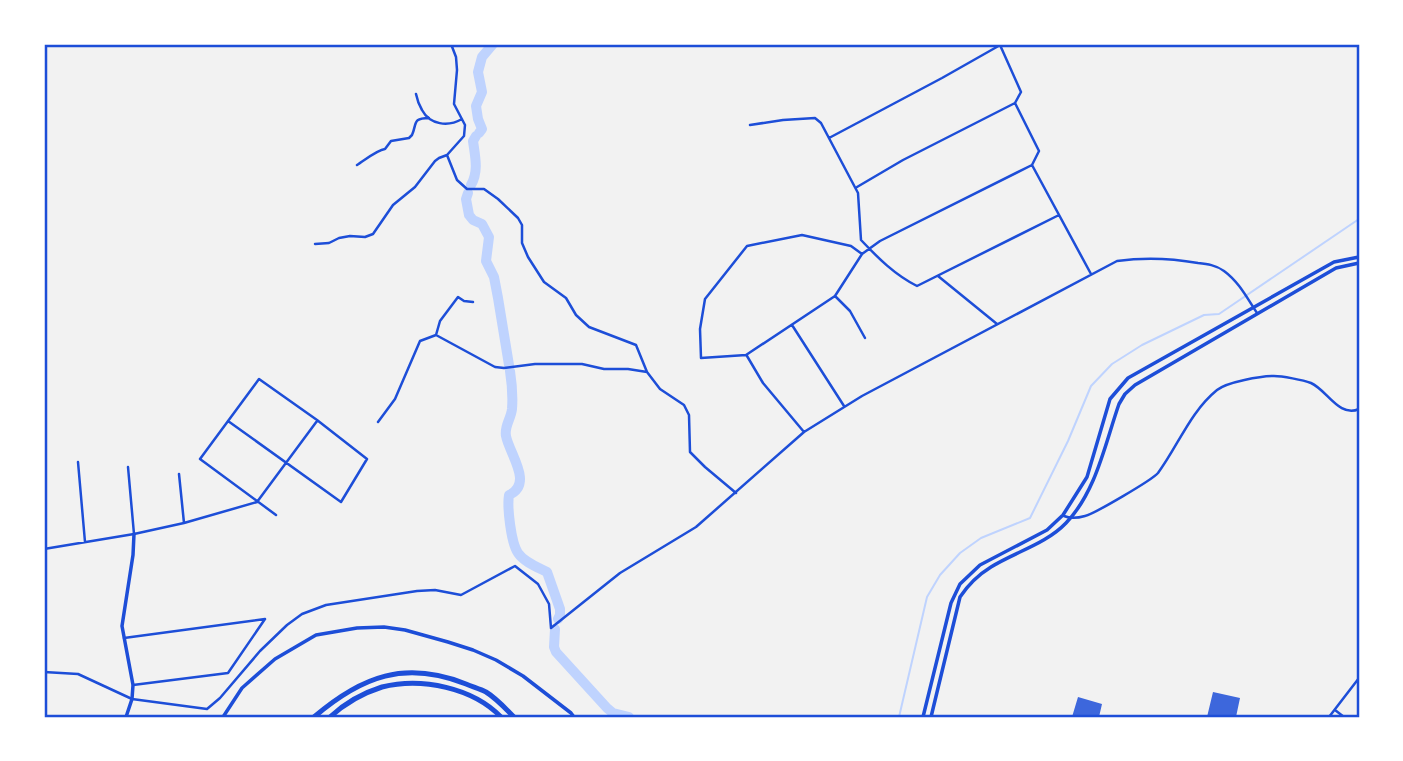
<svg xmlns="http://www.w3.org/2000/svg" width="1403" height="761" font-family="'Source Sans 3',sans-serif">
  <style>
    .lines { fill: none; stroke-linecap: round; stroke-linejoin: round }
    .stream { stroke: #bfd3fe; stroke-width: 2 }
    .river { stroke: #bfd3fe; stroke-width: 10 }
    .building { fill: #3d67dc }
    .minor { stroke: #1d4ed8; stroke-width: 2.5 }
    .tertiary { stroke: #1d4ed8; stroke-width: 3.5 }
    .secondary { stroke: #1d4ed8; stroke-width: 3.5 }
    .motorway { stroke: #1d4ed8; stroke-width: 5 }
    .neatline { fill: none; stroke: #1d4ed8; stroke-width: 2.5 }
  </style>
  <rect width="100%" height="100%" fill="#f2f2f2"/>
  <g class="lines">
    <path class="stream" d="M 899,717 L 927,597 L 940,575 L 960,553 L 981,538 L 1030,518 L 1068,441 L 1091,386 L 1112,364 L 1142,345 L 1204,315 L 1219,314 L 1359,219"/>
    <path class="river" d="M 479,133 L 482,129 L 478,119 L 476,106 L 482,92 L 478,72 L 482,57 L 493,44
      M 471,185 C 479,171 475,156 473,141 L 476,136
      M 468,193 L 466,199 L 469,215 L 473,220 L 482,224 L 489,237 L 486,261 L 494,277 L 498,298 L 509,365
      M 510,371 C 512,384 513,396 512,409 C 511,419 504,426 506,436 C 509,453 534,484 509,495 C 507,507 511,543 518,553 C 524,562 537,567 547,572 L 560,609 L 560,615 L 558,619
      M 555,629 L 554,647 L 556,652 L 607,708 L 613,713 L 629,717"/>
  </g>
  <path class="building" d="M 1213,692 L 1240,698 L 1236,717 L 1207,717 Z
    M 1078,697 L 1102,704 L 1099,717 L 1072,717 Z"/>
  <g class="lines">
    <path class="minor" d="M 451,44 L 456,57 L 457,70 L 454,104 L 465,125 L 464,136 L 447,155 L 457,180 L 467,189 L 484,189 L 498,199 L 518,218 L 522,225 L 522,243 L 528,257 L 544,282 L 566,298 L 576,315 L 589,327 L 636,345 L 647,372 L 660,389 L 684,405 L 689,415 L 690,452 L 705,467 L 736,493
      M 1000,45 L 1021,92 L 1015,103 L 1039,151 L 1032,165 L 1091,274
      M 416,94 C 417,99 419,105 422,110 C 430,125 448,127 462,119
      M 750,125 L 783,120 L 815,118 L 821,123 L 858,193 L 861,240 C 878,258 895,275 917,286 L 1059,215
      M 829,138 L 942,78 L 1002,44
      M 357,165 C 365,160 377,150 385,149 L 391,141 L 409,138 L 412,135 C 417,124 412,118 429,118
      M 857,187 L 903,160 L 1015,103
      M 315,244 L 329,243 L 339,238 L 350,236 L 365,237 L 373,234 L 393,205 L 415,187 L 435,161 L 439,158 L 447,155
      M 862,254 L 851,246 L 802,235 L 747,246 L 705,299 L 700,329 L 701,358 L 746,355 L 835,296 L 862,254 L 880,241 L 1032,165
      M 938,276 L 997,324
      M 835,296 L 850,311 L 865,338
      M 792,325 L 844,406
      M 436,335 L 440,321 L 458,297 L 464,301 L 473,302
      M 747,356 L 763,383 L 804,432
      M 228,421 L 341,502 L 367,459 L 317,420 L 259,379 L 200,459 L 276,515
      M 378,422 L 395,399 L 420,341 L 436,335 L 495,367 L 504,368 L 535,364 L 582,364 L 604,369 L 628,369 L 647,372
      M 78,462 L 85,542
      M 128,467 L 134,534
      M 179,474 L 184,523
      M 1064,516 C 1071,519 1078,518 1085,516 C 1094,514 1152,480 1158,473 C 1178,446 1190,412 1217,390 C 1227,382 1261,376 1274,376 C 1282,376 1303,380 1311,383 C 1327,390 1339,418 1359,409
      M 44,549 L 134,534 L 184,523 L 257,502 L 317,421
      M 551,628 L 620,573 L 696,527 L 804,432 L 862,396 L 1117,261 C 1145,257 1170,258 1198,263 C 1207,264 1216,265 1224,271 C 1239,282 1247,298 1257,313
      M 124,638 L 265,619
      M 44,672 L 78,674 L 132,699 L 207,709 L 220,698 L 260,651 L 287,625 L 302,614 L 326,605 L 417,591 L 435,590 L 461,595 L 515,566 L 538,584 L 549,604 L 551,628
      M 133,685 L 228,673 L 265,619
      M 1335,710 L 1344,717
      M 1329,717 L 1359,678"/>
    <path class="tertiary" d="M 126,717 L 132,699 L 133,685 L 122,626 L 133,555 L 134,534
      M 223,717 L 242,688 L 275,659 L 316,635 L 357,628 L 384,627 L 405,630 L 448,642 L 473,650 L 496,660 L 523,676 L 571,713 L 574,717"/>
    <path class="secondary" d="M 923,717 L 951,603 L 960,584 L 980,565 L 1047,530 L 1063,515 L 1087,477 L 1110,399 L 1128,378 L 1334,262 L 1359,257
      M 931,717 L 960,597 C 968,585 978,575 991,567 C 1015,552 1046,544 1066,523 C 1096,492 1105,444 1119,404 L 1125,394 L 1135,385 L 1336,268 L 1359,263"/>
    <path class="motorway" d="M 314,717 C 362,676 405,660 466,684 C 473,687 480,689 486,692 C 496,698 506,709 514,717
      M 330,717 C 344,704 363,693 382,687 C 422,677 473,688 501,717"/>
  </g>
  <rect width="1403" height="761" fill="none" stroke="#ffffff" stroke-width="91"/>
  <rect x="46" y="46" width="1312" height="670" class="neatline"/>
</svg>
